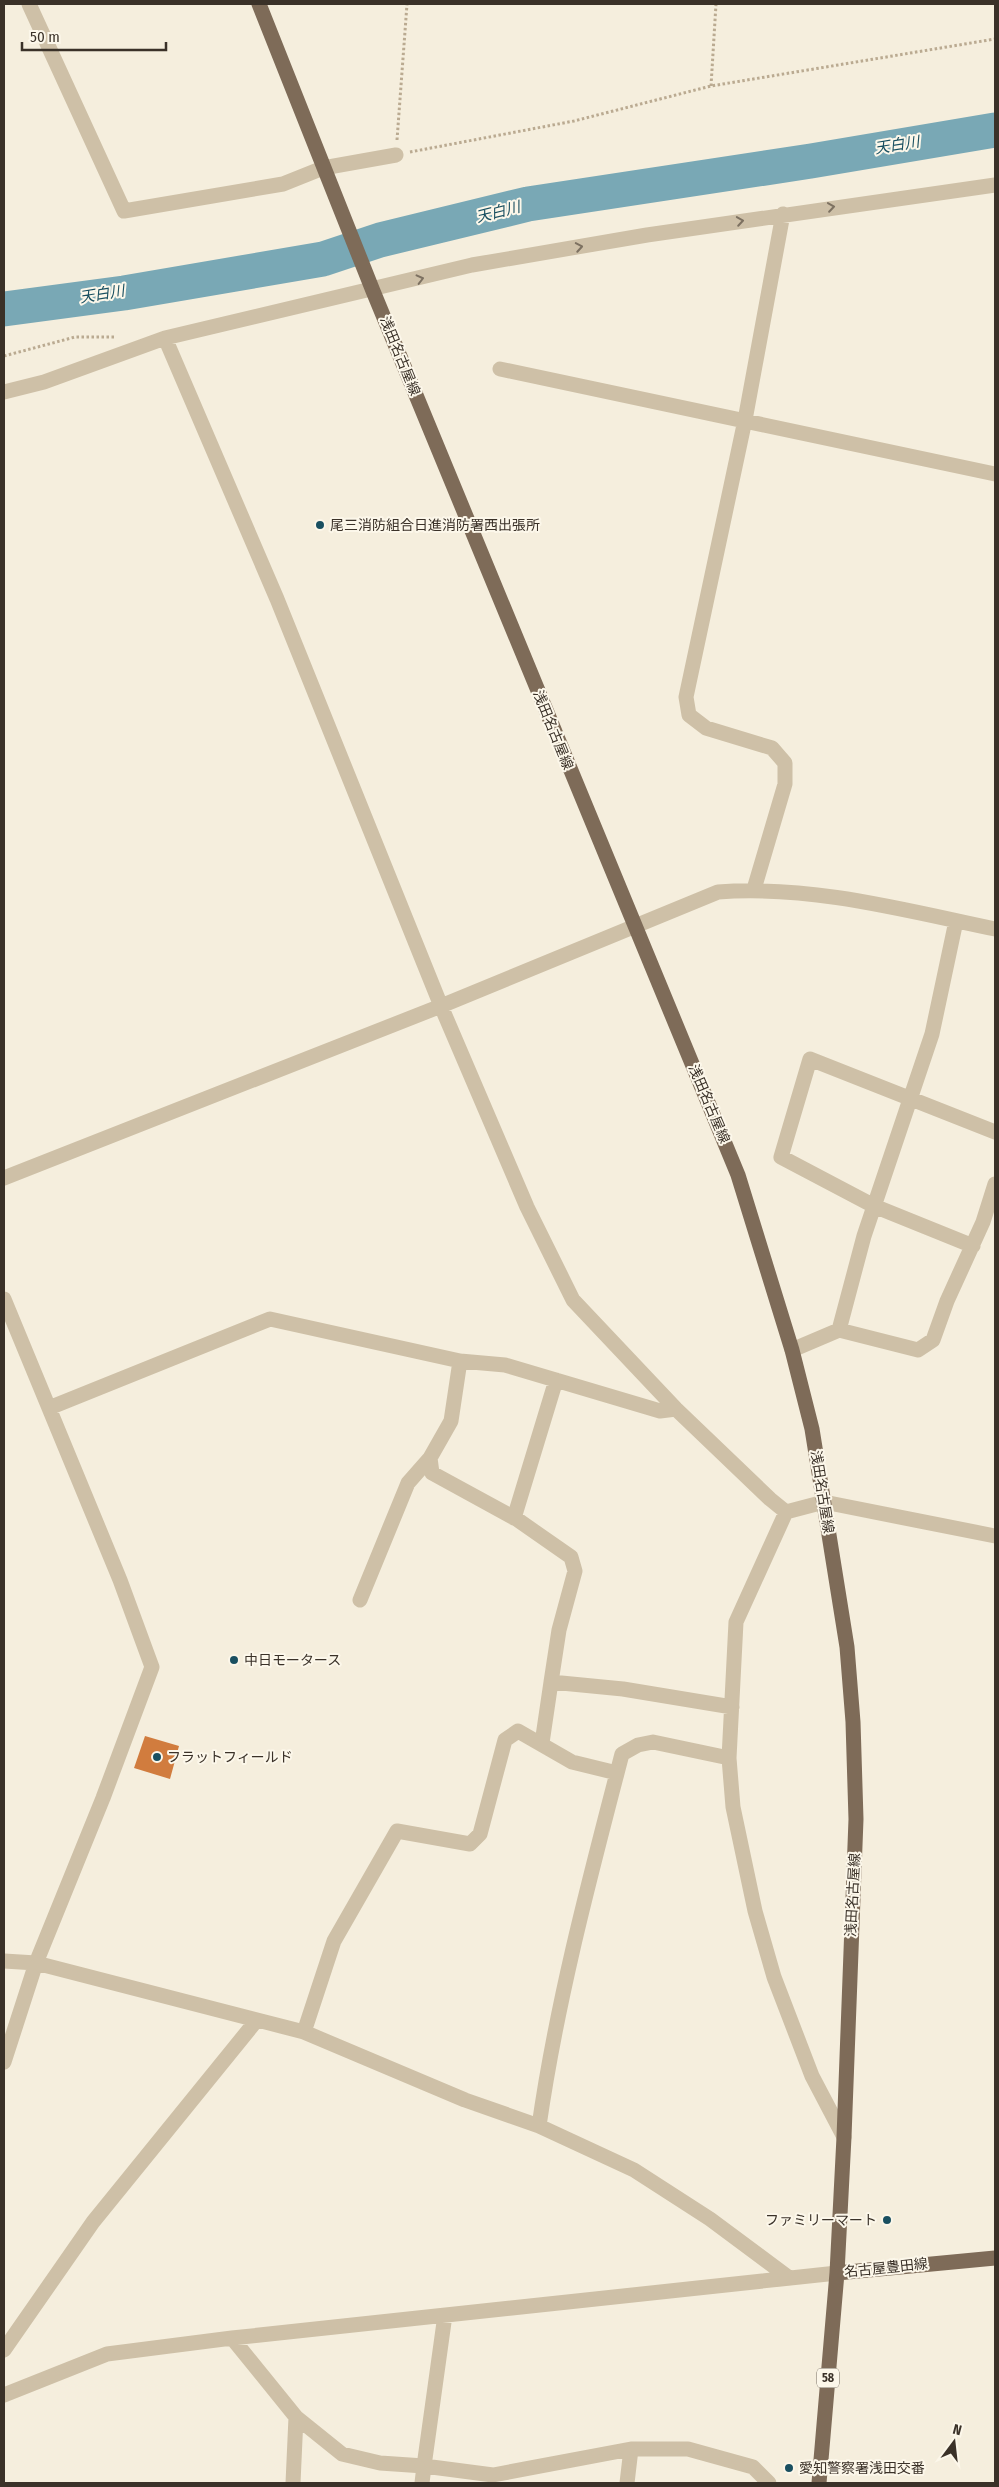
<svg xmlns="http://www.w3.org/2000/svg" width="999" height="2487" font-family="'Fira Sans Condensed','Noto Sans JP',sans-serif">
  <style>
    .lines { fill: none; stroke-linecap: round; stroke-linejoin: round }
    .river { stroke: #79a8b5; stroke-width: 35 }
    .building { fill: #d17c3e }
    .path { stroke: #baaa91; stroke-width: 3; stroke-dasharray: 2.5 2.5; stroke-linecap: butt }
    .minor { stroke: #cec0a7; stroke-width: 15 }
    .major { stroke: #7e6b58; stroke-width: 15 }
    .oneway { stroke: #7d7161 }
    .poi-dot { fill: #194f60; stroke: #fcf7ea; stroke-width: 2 }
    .labels { text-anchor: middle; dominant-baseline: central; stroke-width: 4; stroke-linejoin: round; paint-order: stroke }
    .shield { fill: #fcf7ea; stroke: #746c62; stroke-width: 1 }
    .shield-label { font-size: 12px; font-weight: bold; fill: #3a3128 }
    .street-label { font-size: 14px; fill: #3a3128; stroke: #fcf7ea }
    .poi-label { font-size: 14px; fill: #3a3128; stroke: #fcf7ea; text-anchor: start }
    .water-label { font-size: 15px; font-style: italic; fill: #194f60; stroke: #fcf7ea }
  </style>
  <rect width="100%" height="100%" fill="#f5eedd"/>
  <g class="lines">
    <path class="river" d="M 4,309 L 124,293 L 323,259 L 380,240 L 528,204 L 811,161 L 995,130"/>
  </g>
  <path class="building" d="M 145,1736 L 179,1746 L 170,1779 L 134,1768 Z"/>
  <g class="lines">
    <path class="path" d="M 711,86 L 716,4
      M 397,140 L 407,4
      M 410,152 L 574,121 L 711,86 L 995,39
      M 4,356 L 75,337 L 114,337"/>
    <path class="minor" d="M 29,4 L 124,211 L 283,184 L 323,168 L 396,155
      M 165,338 L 277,599 L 441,1006 L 527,1207 L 573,1300 L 676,1409 L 770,1499 L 786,1512 L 736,1622 L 729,1758 L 733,1807 L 755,1911 L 774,1977 L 812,2076 L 844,2137
      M 500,369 L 995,474
      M 4,392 L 44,382 L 165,338 L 472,265 L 647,235 L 995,185
      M 754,889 L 785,784 L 785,763 L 772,748 L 706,728 L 689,715 L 686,697 L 745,420 L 783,214
      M 4,1178 L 441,1006 L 718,892 C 812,885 904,910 995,929
      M 973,1246 L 874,1206 L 781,1157 L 810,1059 L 995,1132
      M 4,1299 L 120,1580 L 152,1667 L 103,1798 L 36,1963 L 4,2062
      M 839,1330 L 864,1236 L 932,1034 L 956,921
      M 792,1350 L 839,1330 L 918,1350 L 933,1340 L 947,1301 L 983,1222 L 995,1184
      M 460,1361 L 451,1421 L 430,1458 L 432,1473 L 518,1520 L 571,1557 L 575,1571 L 559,1630 L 551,1682 L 623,1689 L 732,1707
      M 49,1408 L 270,1319 L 460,1361 L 505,1365 L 660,1411 L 676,1409
      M 786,1512 L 824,1502 L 995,1536
      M 514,1518 L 556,1380
      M 360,1600 L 408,1483 L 430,1458
      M 542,1743 L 551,1682
      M 4,1961 L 36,1963 L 304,2032 L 465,2100 L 539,2126 L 634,2170 L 710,2219 L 788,2277
      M 304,2032 L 334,1941 L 397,1831 L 470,1844 L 480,1834 L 505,1740 L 518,1731 L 572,1762 L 617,1773
      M 539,2126 C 557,2000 590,1877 622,1754 L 638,1745 L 653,1742 L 729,1758
      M 445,2315 L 424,2466 L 493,2475 L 631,2449 L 688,2449 L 753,2467 L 769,2483
      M 232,2338 L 296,2417 L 342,2454 L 380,2463 L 424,2466 L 422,2483
      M 4,2350 L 93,2222 L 256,2021
      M 4,2395 L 107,2354 L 232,2338 L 837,2273
      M 293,2483 L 296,2417
      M 627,2483 L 631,2449"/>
    <path class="major" d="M 259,4 L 373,291 L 738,1175 L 792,1350 L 812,1429 L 847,1647 L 853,1722 L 856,1819 L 844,2137 L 837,2273 L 819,2483
      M 837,2273 L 995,2258"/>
  </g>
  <defs><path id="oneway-chevron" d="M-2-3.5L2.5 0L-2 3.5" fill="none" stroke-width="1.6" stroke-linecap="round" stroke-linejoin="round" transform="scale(1.25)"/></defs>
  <g class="oneway">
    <use href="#oneway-chevron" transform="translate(831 207) rotate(-8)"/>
    <use href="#oneway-chevron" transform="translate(740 221) rotate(-9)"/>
    <use href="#oneway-chevron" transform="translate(579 247) rotate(-10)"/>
    <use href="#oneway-chevron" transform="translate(420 279) rotate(-14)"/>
  </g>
  <g class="poi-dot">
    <circle cx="320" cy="525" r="5"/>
    <circle cx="234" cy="1660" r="5"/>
    <circle cx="157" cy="1757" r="5"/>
    <circle cx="887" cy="2220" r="5"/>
    <circle cx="789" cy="2468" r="5"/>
  </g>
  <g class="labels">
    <rect class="shield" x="817" y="2368.5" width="22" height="19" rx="4"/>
    <g class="shield-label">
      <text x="828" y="2378">58</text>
    </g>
    <g class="street-label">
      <text transform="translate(400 356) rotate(68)">浅田名古屋線</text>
      <text transform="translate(553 730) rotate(68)">浅田名古屋線</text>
      <text transform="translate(709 1104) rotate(67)">浅田名古屋線</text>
      <text transform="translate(822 1492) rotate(81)">浅田名古屋線</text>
      <text transform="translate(853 1895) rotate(-87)">浅田名古屋線</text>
      <text transform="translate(886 2268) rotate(-6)">名古屋豊田線</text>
    </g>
    <g class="poi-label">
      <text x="330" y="525">尾三消防組合日進消防署西出張所</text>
      <text x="244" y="1660">中日モータース</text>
      <text x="167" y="1757">フラットフィールド</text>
      <text x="877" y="2220" text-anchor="end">ファミリーマート</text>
      <text x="799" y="2468">愛知警察署浅田交番</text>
    </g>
    <g class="water-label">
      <text transform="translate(897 145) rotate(-9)">天白川</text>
      <text transform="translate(498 212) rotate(-14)">天白川</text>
      <text transform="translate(102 294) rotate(-9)">天白川</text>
    </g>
  </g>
  <rect width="999" height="2487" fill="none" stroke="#3a3128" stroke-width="10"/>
  <g transform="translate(954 2442) rotate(15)" stroke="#fcf7ea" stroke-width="4" paint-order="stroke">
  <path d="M0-4L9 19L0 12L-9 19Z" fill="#3a3128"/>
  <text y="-8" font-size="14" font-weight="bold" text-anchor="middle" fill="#3a3128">N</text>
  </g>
  <path d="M22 42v8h144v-8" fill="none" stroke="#3a3128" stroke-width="2.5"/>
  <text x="30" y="42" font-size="15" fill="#3a3128" stroke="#fcf7ea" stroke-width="4" paint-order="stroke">50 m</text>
</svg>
